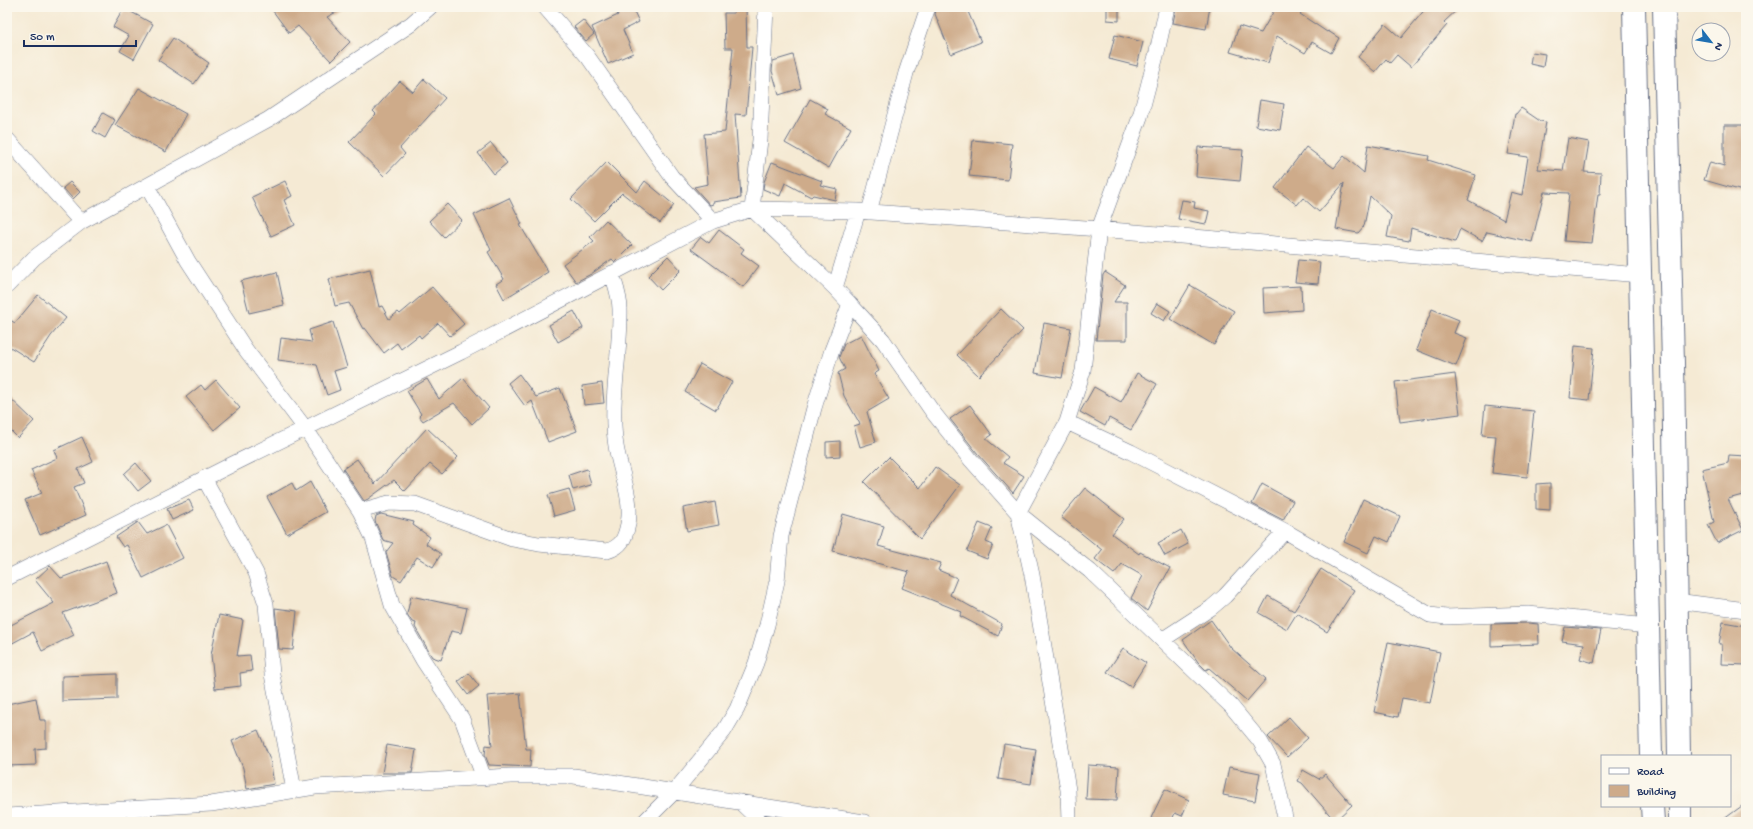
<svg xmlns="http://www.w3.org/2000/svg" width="1753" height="829" font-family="'Gochi Hand',sans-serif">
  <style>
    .building { fill: #ceab8a }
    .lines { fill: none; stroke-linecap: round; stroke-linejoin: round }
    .minor-casing { stroke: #677087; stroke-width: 16 }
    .trunk-casing { stroke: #677087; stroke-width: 24 }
    .minor { stroke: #fff; stroke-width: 15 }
    .trunk { stroke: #fff; stroke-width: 22 }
  </style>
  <rect width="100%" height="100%" fill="#fbf7ec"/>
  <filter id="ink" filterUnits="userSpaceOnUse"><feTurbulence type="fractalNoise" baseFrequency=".025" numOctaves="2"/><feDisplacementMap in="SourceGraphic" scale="8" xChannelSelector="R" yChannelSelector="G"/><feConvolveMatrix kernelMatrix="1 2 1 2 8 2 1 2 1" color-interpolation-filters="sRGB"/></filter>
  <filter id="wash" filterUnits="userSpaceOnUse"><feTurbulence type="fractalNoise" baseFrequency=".012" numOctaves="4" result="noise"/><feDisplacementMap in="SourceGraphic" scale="16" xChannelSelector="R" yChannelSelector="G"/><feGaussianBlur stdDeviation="0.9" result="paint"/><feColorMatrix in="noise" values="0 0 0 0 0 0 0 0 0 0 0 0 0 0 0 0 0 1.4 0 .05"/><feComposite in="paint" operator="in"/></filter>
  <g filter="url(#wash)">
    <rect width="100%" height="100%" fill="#f5ead4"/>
    <g id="blocks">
      <path class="building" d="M 270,7 L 346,7 L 327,17 L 350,42 L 331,61 L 298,26 L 289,33 Z
        M 614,7 L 632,7 L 639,22 L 623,30 L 633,53 L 608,64 L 592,27 L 618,15 Z
        M 735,7 L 746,7 L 747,47 L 752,47 L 746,115 L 735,114 L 741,198 L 713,202 L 713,204 L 710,205 L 694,187 L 708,184 L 704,134 L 725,132 L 733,48 L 725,48 L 724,13 L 734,13 Z
        M 937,7 L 966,7 L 981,42 L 951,54 L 935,14 Z
        M 1107,7 L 1119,7 L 1119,21 L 1107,20 Z
        M 1176,7 L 1210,7 L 1206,29 L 1173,23 Z
        M 1276,7 L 1304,7 L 1300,14 L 1327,32 L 1328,31 L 1339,38 L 1331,53 L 1312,42 L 1305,53 L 1277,36 L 1268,63 L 1230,52 L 1239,26 L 1261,33 Z
        M 1427,7 L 1460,7 L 1444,22 L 1447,25 L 1411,67 L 1397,55 L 1390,63 L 1386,59 L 1375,72 L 1358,57 L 1385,24 L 1401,38 Z
        M 124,8 L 153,24 L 134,59 L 120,51 L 129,36 L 113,27 Z
        M 583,20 L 594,34 L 586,41 L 574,27 Z
        M 1115,35 L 1143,42 L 1137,66 L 1109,59 Z
        M 173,38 L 209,63 L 194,84 L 158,60 Z
        M 1532,52 L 1545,54 L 1543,67 L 1530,64 Z
        M 793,55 L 801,88 L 779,95 L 772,71 L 773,61 Z
        M 424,79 L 445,98 L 400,148 L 405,154 L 384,176 L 349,142 L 376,114 L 373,111 L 400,81 L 413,92 Z
        M 139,88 L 186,114 L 166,152 L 115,125 Z
        M 810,99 L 828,109 L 825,114 L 851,128 L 829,168 L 785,143 Z
        M 1260,100 L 1284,104 L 1280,130 L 1256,126 Z
        M 1521,108 L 1540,121 L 1546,122 L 1538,169 L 1563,171 L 1568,138 L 1589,142 L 1584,172 L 1601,173 L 1600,194 L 1598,194 L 1592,243 L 1564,241 L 1569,193 L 1544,192 L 1532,242 L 1487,232 L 1482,241 L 1460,229 L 1455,242 L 1411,228 L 1409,241 L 1387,237 L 1391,216 L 1370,196 L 1364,226 L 1358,233 L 1336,229 L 1344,183 L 1319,212 L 1303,198 L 1297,205 L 1275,188 L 1306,147 L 1334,168 L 1344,156 L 1364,173 L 1368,145 L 1429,156 L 1428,160 L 1476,175 L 1468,200 L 1504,220 L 1511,192 L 1522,195 L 1528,157 L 1508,154 L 1515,114 L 1516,114 Z
        M 103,113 L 115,120 L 105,138 L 93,131 Z
        M 1724,125 L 1746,125 L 1746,192 L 1704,180 L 1710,162 L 1724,166 Z
        M 973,140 L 1012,144 L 1008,180 L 969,176 Z
        M 491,143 L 507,163 L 494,174 L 478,153 Z
        M 1198,147 L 1243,150 L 1240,181 L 1196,177 Z
        M 607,162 L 637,192 L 645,181 L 674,205 L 660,223 L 622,193 L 594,221 L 571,199 Z
        M 772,162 L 822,181 L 820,185 L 837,189 L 835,200 L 813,195 L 811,197 L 785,183 L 780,196 L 763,189 L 764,182 Z
        M 285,181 L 292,196 L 284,200 L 295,225 L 271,236 L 252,197 Z
        M 70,182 L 80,192 L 73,199 L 63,188 Z
        M 509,198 L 522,224 L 520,225 L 548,272 L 504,299 L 496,284 L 504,279 L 488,252 L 491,250 L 474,215 Z
        M 1182,200 L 1195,202 L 1194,208 L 1209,211 L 1206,224 L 1178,219 Z
        M 447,204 L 462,220 L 444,237 L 429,221 Z
        M 606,220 L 632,245 L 615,262 L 612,259 L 591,274 L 576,282 L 563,264 L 594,241 L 590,237 Z
        M 719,230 L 744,249 L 741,253 L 759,266 L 743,287 L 691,249 L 701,237 L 709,243 Z
        M 668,256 L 681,270 L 661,290 L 648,276 Z
        M 1298,260 L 1320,262 L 1318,284 L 1295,282 Z
        M 370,269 L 379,307 L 382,306 L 389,319 L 398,312 L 400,314 L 432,287 L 464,324 L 450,336 L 438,323 L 421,338 L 419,335 L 401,349 L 397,343 L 384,353 L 365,328 L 363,329 L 349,303 L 335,306 L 329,279 Z
        M 277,272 L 284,305 L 249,313 L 241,281 Z
        M 1105,272 L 1125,285 L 1114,302 L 1127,302 L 1127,340 L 1096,340 L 1103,275 Z
        M 1190,285 L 1234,311 L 1214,345 L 1170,319 Z
        M 1301,286 L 1302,310 L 1264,313 L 1263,288 Z
        M 38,295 L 66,318 L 51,336 L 34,362 L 7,345 L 7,318 L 15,323 Z
        M 1157,303 L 1170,311 L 1164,321 L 1151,313 Z
        M 1001,309 L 1023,330 L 979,376 L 957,355 Z
        M 1432,309 L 1459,320 L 1454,333 L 1467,338 L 1456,366 L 1416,350 Z
        M 574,311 L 583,328 L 558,342 L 549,325 Z
        M 333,322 L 347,367 L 334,371 L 340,390 L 327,395 L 317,365 L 278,360 L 281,338 L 312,342 L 309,330 Z
        M 1044,323 L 1071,328 L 1062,378 L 1035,373 Z
        M 861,335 L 879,371 L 874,374 L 889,399 L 867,412 L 876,442 L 860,447 L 854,426 L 860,424 L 844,396 L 838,373 L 845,369 L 839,357 L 844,344 Z
        M 1575,346 L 1594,348 L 1589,400 L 1570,398 Z
        M 700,364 L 732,382 L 716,410 L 685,392 Z
        M 1137,373 L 1157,384 L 1131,430 L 1109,418 L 1105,426 L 1080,412 L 1094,387 L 1121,402 Z
        M 519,374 L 536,397 L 560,388 L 577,431 L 548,442 L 532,401 L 525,406 L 508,383 Z
        M 1455,374 L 1460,414 L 1400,422 L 1395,382 Z
        M 463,378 L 489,408 L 472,424 L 454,403 L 423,421 L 419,416 L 421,414 L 407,391 L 427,379 L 439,399 Z
        M 216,380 L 240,408 L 214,430 L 186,397 L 201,385 L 205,390 Z
        M 602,383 L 604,403 L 584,405 L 582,386 Z
        M 7,395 L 34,421 L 18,438 L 7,427 Z
        M 970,405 L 992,435 L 986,439 L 1008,457 L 1003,463 L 1024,476 L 1013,493 L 978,454 L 950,419 Z
        M 1485,406 L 1534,411 L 1527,477 L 1492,473 L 1496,436 L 1482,435 Z
        M 427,428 L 458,457 L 442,474 L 430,464 L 405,491 L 394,480 L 368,499 L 364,501 L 343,469 L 357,459 L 375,484 Z
        M 82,437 L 93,462 L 78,469 L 84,483 L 74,487 L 86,515 L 40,535 L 25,500 L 42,493 L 31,470 L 57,458 L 54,450 Z
        M 840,441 L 840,456 L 826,457 L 826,442 Z
        M 1729,455 L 1746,456 L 1746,494 L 1728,499 L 1743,530 L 1717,543 L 1708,525 L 1714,522 L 1702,469 L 1728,463 Z
        M 889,457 L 920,488 L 935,467 L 960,485 L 920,539 L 864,482 Z
        M 136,463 L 151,481 L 138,491 L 124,474 Z
        M 587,469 L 591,485 L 573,490 L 569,475 Z
        M 310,482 L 326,512 L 287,534 L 267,497 L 292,483 L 296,491 Z
        M 1550,483 L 1550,510 L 1536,509 L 1536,484 Z
        M 1262,484 L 1293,501 L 1283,520 L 1252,504 Z
        M 1085,488 L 1124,519 L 1112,534 L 1139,554 L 1140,552 L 1170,568 L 1147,611 L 1131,598 L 1143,576 L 1122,564 L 1114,574 L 1095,559 L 1102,550 L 1061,517 Z
        M 569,489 L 575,510 L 554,516 L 548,495 Z
        M 1363,499 L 1400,516 L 1389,542 L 1376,536 L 1368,553 L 1344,542 Z
        M 189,500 L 194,510 L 172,520 L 167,509 Z
        M 715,502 L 719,525 L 687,531 L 683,508 Z
        M 381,514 L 414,522 L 413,525 L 430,537 L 426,544 L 441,554 L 433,567 L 417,557 L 401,581 L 393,576 L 386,552 L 393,543 L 383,540 L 375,521 L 376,516 Z
        M 843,514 L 884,526 L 878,546 L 941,563 L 938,570 L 957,578 L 950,595 L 1002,624 L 998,636 L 960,616 L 962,612 L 902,588 L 909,572 L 833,551 Z
        M 138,522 L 147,534 L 166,525 L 183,558 L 143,578 L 127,545 L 123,547 L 116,537 Z
        M 979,523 L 992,528 L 986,542 L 993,545 L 987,559 L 967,551 Z
        M 1181,530 L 1188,544 L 1165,556 L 1158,543 Z
        M 106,561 L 117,593 L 63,613 L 74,635 L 42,651 L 33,632 L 7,646 L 7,627 L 54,603 L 35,580 L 50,566 L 61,578 Z
        M 1321,569 L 1354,590 L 1327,632 L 1297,613 L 1287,629 L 1259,613 L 1268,596 L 1294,611 Z
        M 411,596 L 467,608 L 461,633 L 451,631 L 441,660 L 432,657 L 415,627 L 416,623 L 412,622 L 407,614 Z
        M 275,608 L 297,611 L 293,650 L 279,649 Z
        M 219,615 L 243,620 L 237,656 L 250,655 L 252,671 L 240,673 L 241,686 L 215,689 L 211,655 Z
        M 1211,620 L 1231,648 L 1266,679 L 1247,701 L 1209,668 L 1206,670 L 1198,662 L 1183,640 Z
        M 1723,622 L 1746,626 L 1746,665 L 1721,664 L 1722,644 L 1719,644 Z
        M 1528,623 L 1538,624 L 1539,644 L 1491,646 L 1491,624 Z
        M 1565,627 L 1601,630 L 1594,663 L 1580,659 L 1584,644 L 1562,641 Z
        M 1388,642 L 1440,652 L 1430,703 L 1402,698 L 1398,717 L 1374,712 Z
        M 1123,648 L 1146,663 L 1131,687 L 1107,672 Z
        M 469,673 L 479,686 L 468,695 L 458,682 Z
        M 117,674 L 117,699 L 62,701 L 62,676 Z
        M 520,693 L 526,749 L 531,749 L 530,767 L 489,765 L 485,755 L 486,745 L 492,746 L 487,696 Z
        M 36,698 L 40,720 L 46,720 L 46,748 L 35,749 L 36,765 L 7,766 L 7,704 Z
        M 1289,717 L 1308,738 L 1287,757 L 1268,737 Z
        M 258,730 L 270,759 L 274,784 L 247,789 L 243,768 L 232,741 Z
        M 1004,744 L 1036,749 L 1031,784 L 998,779 Z
        M 387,745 L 416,750 L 412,773 L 382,773 Z
        M 1088,765 L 1119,767 L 1117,800 L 1086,799 Z
        M 1229,767 L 1260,773 L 1255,801 L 1223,795 Z
        M 1303,770 L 1319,779 L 1325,774 L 1352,805 L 1335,821 L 1302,783 L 1298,781 Z
        M 1165,789 L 1189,800 L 1182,816 L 1175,813 L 1171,822 L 1159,822 L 1151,818 Z
        M 1746,803 L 1746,822 L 1720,822 Z"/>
    </g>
  </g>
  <g filter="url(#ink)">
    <use href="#blocks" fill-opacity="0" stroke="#677087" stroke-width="1"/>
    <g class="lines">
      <g class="minor-casing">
        <path id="minor" d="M 545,7 L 588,57 L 672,177 L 713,221
          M 7,139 L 81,222
          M 147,186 L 188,261 L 246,350 L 305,428 L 360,511 L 373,538 L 392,605 L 423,660 L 462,719 L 484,778
          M 752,209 L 760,140 L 766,7
          M 869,212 L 906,73 L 928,7
          M 7,286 L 34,258 L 81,222 L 269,119 L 411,24 L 430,7
          M 835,288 L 858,211
          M 850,304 L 883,340 L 932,411 L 971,460 L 1018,513 L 1090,571 L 1231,706 L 1260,741 L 1273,764 L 1286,822
          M 1067,422 L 1131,452 L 1285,531 L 1430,615 L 1446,617 L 1528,614 L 1648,626
          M 204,478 L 256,573 L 266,604 L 272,674 L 294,790
          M 360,511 L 389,503 L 415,504 L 512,539 L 539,544 L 607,551 C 621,547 625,539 628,524 C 633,499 620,471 616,446 C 609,404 621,353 620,309 C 620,297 615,284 612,273
          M 7,578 L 231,465 L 461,352 L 713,221 L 752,209 L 858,211 L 1099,229 L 1640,275
          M 1676,601 L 1746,610
          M 1162,640 L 1211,608 L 1225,596 L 1285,531
          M 740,802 L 761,822
          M 7,816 L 211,804 L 315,787 L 511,776 L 574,776 L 864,822
          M 644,822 L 674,792 L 724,731 L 737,709 L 756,663 L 767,625 L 777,581 L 781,536 L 814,408 L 832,350 L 850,304 L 835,288 L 752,209
          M 1069,822 L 1068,790 L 1032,575 L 1018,513 L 1067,422 L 1083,371 L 1099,229 L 1140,117 L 1157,52 L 1167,7"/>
      </g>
      <g class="trunk-casing">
        <path id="trunk" d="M 1634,7 L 1651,756
          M 1664,7 L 1673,363 L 1679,756
          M 1652,806 L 1653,822
          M 1680,806 L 1680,822"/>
      </g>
      <use href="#minor" class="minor"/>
      <use href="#trunk" class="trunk"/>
    </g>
  </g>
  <rect width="1753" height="829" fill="none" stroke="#fbf7ec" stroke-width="24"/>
  <rect x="1601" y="755" width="130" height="52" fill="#fbf7ec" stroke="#a1a7b3"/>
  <rect x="1609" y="768" width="20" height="6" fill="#ffffff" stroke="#a1a7b3"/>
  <text x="1637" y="775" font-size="12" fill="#1b2f5e">Road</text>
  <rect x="1609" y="785" width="20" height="12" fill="#ceab8a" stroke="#a1a7b3"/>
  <text x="1637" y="795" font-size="12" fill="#1b2f5e">Building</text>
  <g transform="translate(1711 42) rotate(121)"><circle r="19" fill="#fbf7ec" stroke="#a1a7b3"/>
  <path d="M0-3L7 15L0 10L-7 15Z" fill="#1f6fb2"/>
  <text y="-6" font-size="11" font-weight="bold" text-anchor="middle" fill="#1b2f5e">N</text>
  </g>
  <path d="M24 40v6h112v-6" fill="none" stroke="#1b2f5e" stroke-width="2"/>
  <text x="30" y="40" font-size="12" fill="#1b2f5e" stroke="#fbf7ec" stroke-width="3" paint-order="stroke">50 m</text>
</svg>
